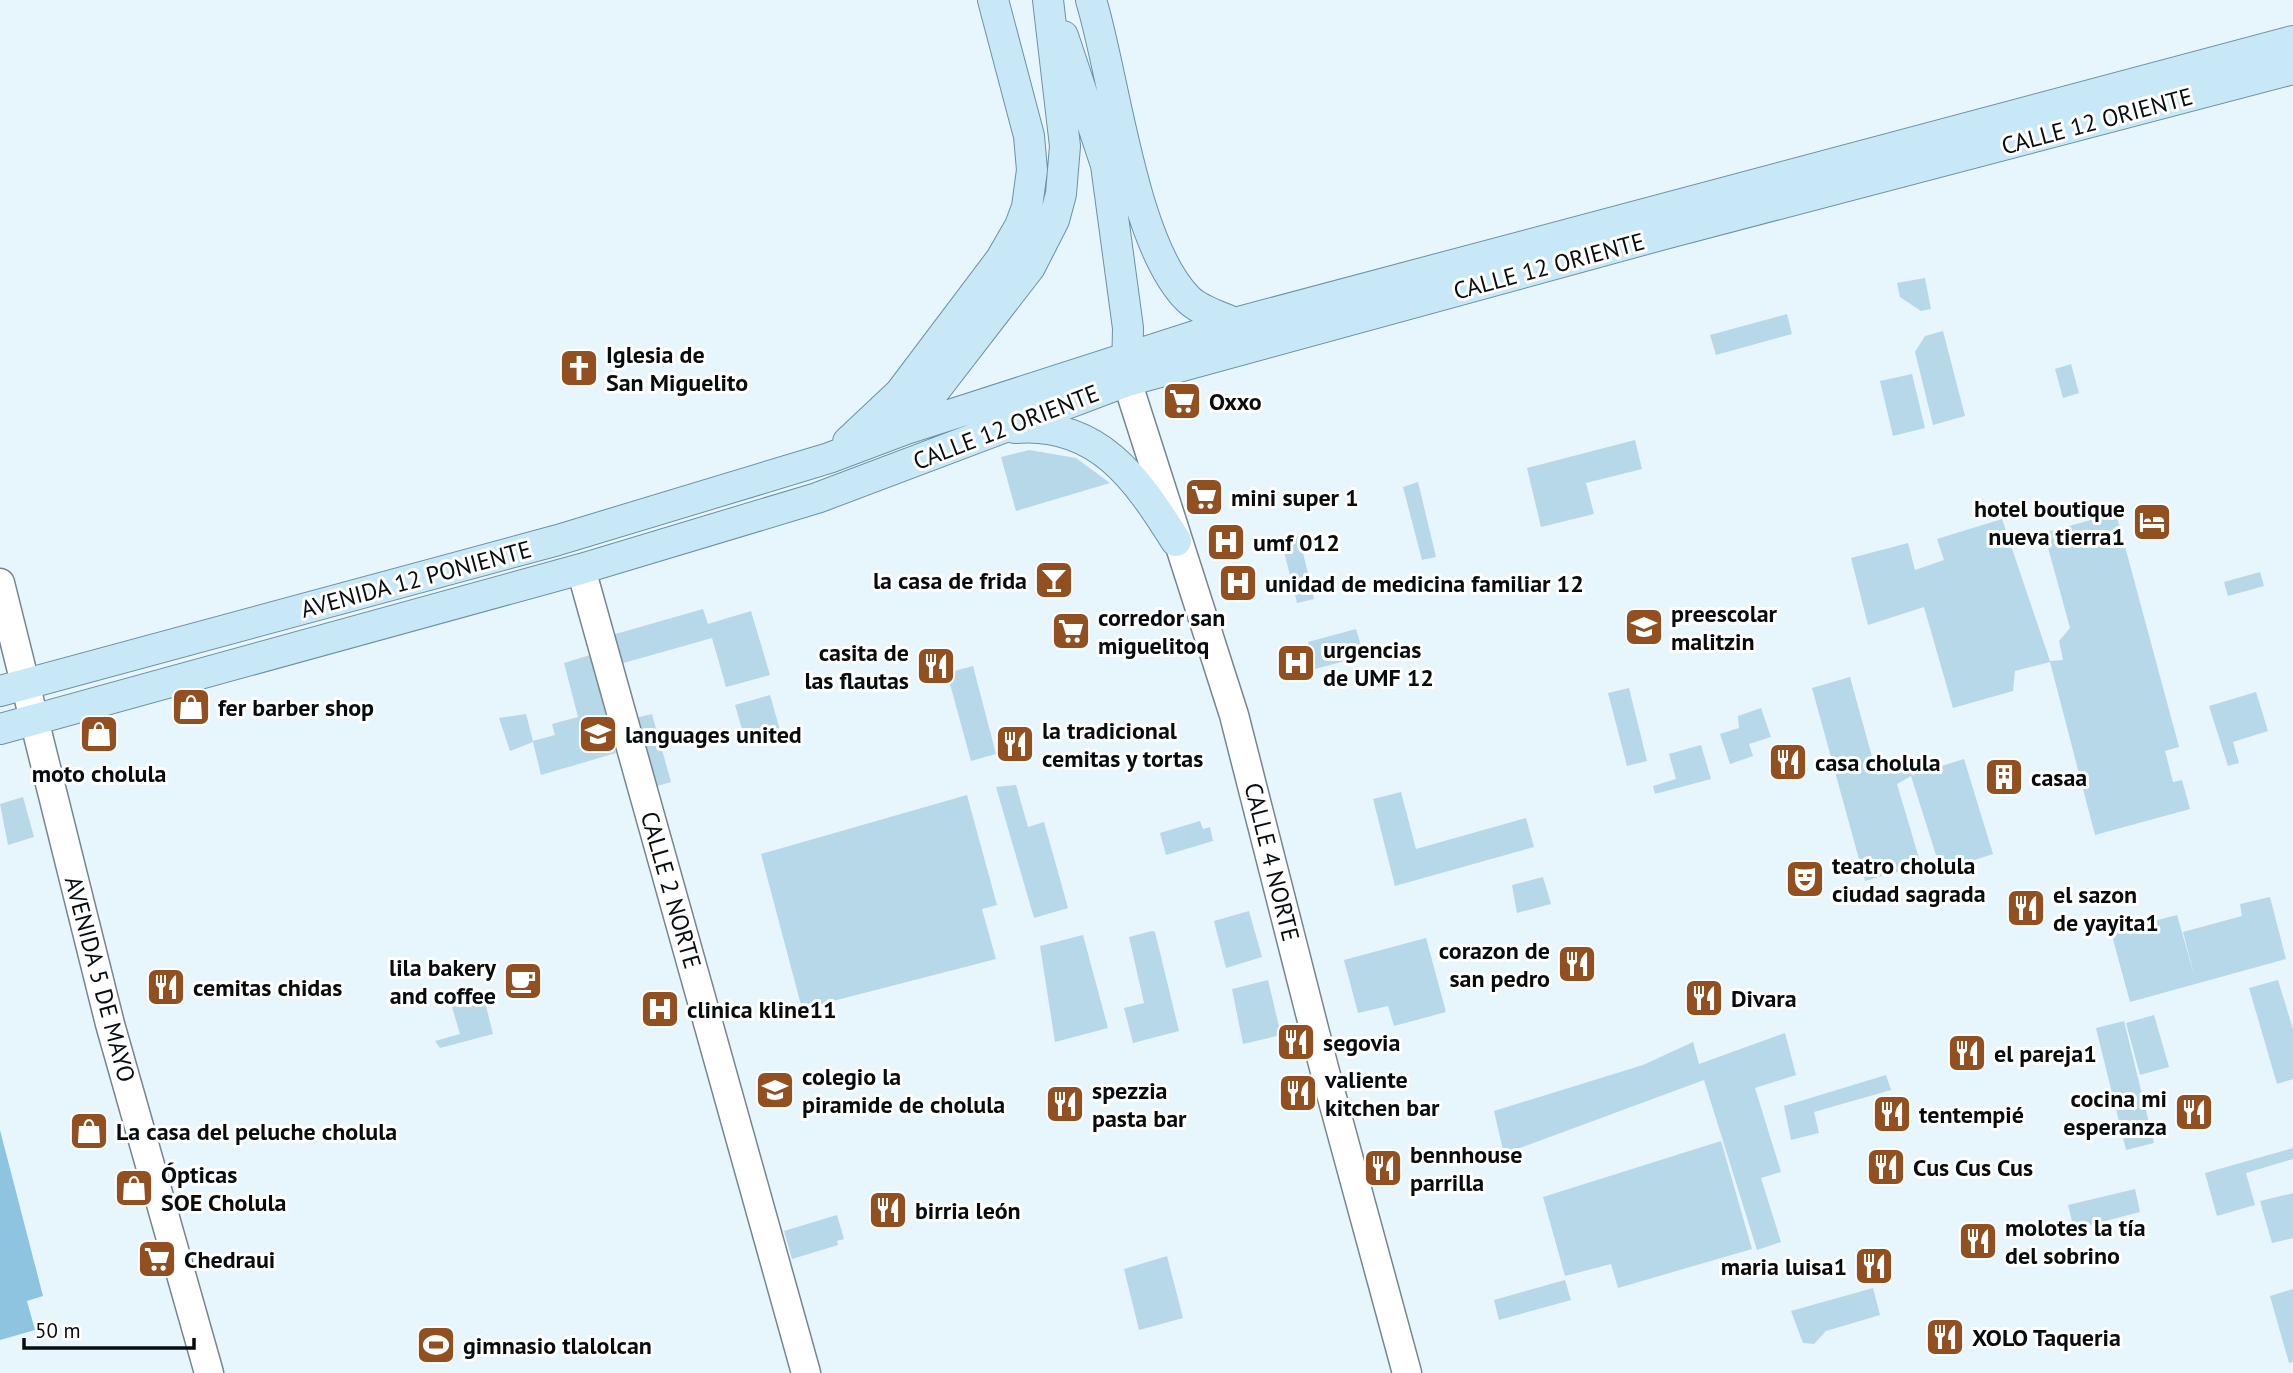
<svg xmlns="http://www.w3.org/2000/svg" width="2293" height="1373" font-family="'PT Sans',sans-serif">
  <style>
    .green { fill: #b7d8e9 }
    .forest { fill: #8ec4df }
    .lines { fill: none; stroke-linecap: round; stroke-linejoin: round }
    .secondary-casing { stroke: #76868f; stroke-width: 31 }
    .primary-casing { stroke: #6c91a4; stroke-width: 32 }
    .secondary { stroke: #fff; stroke-width: 28 }
    .primary { stroke: #c8e8f8; stroke-width: 30 }
    .labels { text-anchor: middle; dominant-baseline: central; stroke-width: 6; stroke-linejoin: round; paint-order: stroke }
    .street-label { font-size: 24px; fill: #070c0f; stroke: #fff }
    .poi-label { font-size: 24px; font-weight: bold; fill: #070c0f; stroke: #fff; text-anchor: start }
  </style>
  <rect width="100%" height="100%" fill="#e7f5fd"/>
  <path class="green" d="M 1925,278 L 1931,309 L 1921,311 L 1900,297 L 1897,283 Z
    M 1787,314 L 1792,334 L 1716,355 L 1710,335 Z
    M 1943,331 L 1965,416 L 1933,425 L 1915,352 L 1925,336 Z
    M 2071,364 L 2079,393 L 2063,398 L 2055,369 Z
    M 1912,374 L 1925,428 L 1893,436 L 1880,381 Z
    M 1635,440 L 1642,469 L 1586,483 L 1594,514 L 1541,527 L 1527,468 Z
    M 1029,450 L 1076,458 L 1110,483 L 1016,511 L 1001,457 Z
    M 1418,482 L 1436,557 L 1422,560 L 1403,487 Z
    M 2116,513 L 2179,747 L 2165,751 L 2173,782 L 2182,780 L 2190,809 L 2095,835 L 2050,662 L 2015,671 L 2013,691 L 1953,708 L 1924,607 L 1868,625 L 1851,558 L 1908,543 L 1915,570 L 1944,560 L 1937,539 L 2002,519 L 2050,661 L 2063,660 L 2059,641 L 2070,628 L 2044,533 Z
    M 1299,536 L 1314,599 L 1297,603 L 1281,540 Z
    M 2260,572 L 2264,586 L 2228,596 L 2224,582 Z
    M 703,609 L 708,624 L 751,611 L 770,675 L 726,687 L 712,638 L 620,664 L 612,635 Z
    M 1356,629 L 1364,656 L 1315,669 L 1308,642 Z
    M 590,655 L 616,753 L 541,775 L 533,742 L 510,751 L 499,718 L 526,714 L 533,741 L 555,735 L 552,724 L 578,717 L 564,663 Z
    M 973,666 L 996,754 L 971,761 L 947,673 Z
    M 1850,677 L 1877,775 L 1909,765 L 1912,775 L 1964,759 L 1993,854 L 1941,871 L 1911,776 L 1897,784 L 1921,865 L 1865,881 L 1812,688 Z
    M 1629,688 L 1647,761 L 1627,766 L 1608,693 Z
    M 2256,692 L 2268,731 L 2233,742 L 2239,763 L 2228,766 L 2209,706 Z
    M 770,695 L 782,737 L 747,746 L 735,705 Z
    M 1761,708 L 1771,737 L 1749,744 L 1753,756 L 1730,764 L 1720,734 L 1739,728 L 1738,716 Z
    M 652,714 L 671,782 L 654,787 L 635,718 Z
    M 1701,745 L 1711,779 L 1655,794 L 1653,786 L 1676,779 L 1669,754 Z
    M 1016,785 L 1028,827 L 1044,822 L 1068,908 L 1034,918 L 996,787 Z
    M 1401,792 L 1416,849 L 1526,818 L 1534,847 L 1395,886 L 1373,799 Z
    M 967,795 L 997,905 L 982,909 L 996,959 L 802,1009 L 761,854 Z
    M 23,797 L 34,837 L 8,845 L 0,804 Z
    M 1200,821 L 1203,829 L 1210,827 L 1213,841 L 1166,855 L 1160,833 Z
    M 1543,877 L 1551,904 L 1517,913 L 1512,885 Z
    M 2270,897 L 2286,959 L 2130,1002 L 2111,932 L 2177,915 L 2195,978 L 2183,932 L 2242,916 L 2240,904 Z
    M 1249,911 L 1262,957 L 1226,968 L 1214,921 Z
    M 1152,931 L 1155,932 L 1179,1031 L 1133,1043 L 1124,1008 L 1144,1003 L 1129,937 Z
    M 1083,935 L 1108,1028 L 1055,1042 L 1040,946 Z
    M 1426,938 L 1446,1012 L 1394,1026 L 1388,1006 L 1358,1013 L 1344,960 Z
    M 1268,980 L 1281,1035 L 1243,1044 L 1232,989 Z
    M 2278,980 L 2293,1029 L 2293,1079 L 2277,1084 L 2249,988 Z
    M 484,998 L 493,1034 L 440,1048 L 435,1041 L 460,1034 L 452,1007 Z
    M 2154,1015 L 2169,1067 L 2140,1075 L 2126,1023 Z
    M 2124,1021 L 2154,1143 L 2126,1150 L 2096,1028 Z
    M 1785,1033 L 1796,1075 L 1755,1088 L 1781,1172 L 1761,1178 L 1781,1242 L 1757,1250 L 1704,1080 L 1504,1154 L 1494,1111 L 1643,1065 L 1693,1042 L 1699,1064 Z
    M 1886,1075 L 1891,1090 L 1814,1112 L 1819,1133 L 1791,1140 L 1784,1106 Z
    M 1721,1141 L 1752,1249 L 1618,1288 L 1611,1264 L 1565,1276 L 1543,1197 Z
    M 2293,1148 L 2293,1159 L 2246,1173 L 2255,1205 L 2217,1216 L 2205,1173 Z
    M 2135,1189 L 2140,1212 L 2074,1229 L 2068,1205 Z
    M 2293,1193 L 2293,1238 L 2272,1243 L 2260,1201 Z
    M 837,1215 L 844,1239 L 837,1241 L 838,1245 L 792,1259 L 784,1231 Z
    M 1167,1256 L 1183,1318 L 1139,1330 L 1124,1269 Z
    M 1565,1280 L 1571,1300 L 1499,1320 L 1494,1300 Z
    M 1873,1288 L 1880,1315 L 1826,1331 L 1814,1344 L 1803,1343 L 1791,1311 Z
    M 2293,1289 L 2293,1362 L 2289,1363 L 2270,1296 Z"/>
  <path class="forest" d="M 0,1130 L 43,1296 L 27,1301 L 35,1330 L 0,1340 Z"/>
  <g class="lines">
    <g class="secondary-casing">
      <path id="secondary" d="M 1127,381 L 1234,715 L 1324,1068 L 1407,1373
        M 581,569 L 806,1373
        M 0,583 L 110,1024 L 209,1373"/>
    </g>
    <g class="primary-casing">
      <path id="primary" d="M 1091,0 C 1115,78 1132,243 1188,299 C 1200,311 1220,316 1235,323
        M 1063,36 L 1106,165 L 1128,328 L 1127,373
        M 1015,428 C 1098,421 1137,479 1176,541
        M 905,429 L 1030,267 L 1054,220 L 1061,194 L 1065,146 L 1048,0
        M 848,442 L 900,393 L 1001,259 L 1020,226 L 1027,207 L 1032,170 L 1029,136 L 993,0
        M 0,691 L 558,540 L 829,458 L 906,429 L 1235,323 L 2293,41
        M 0,729 L 581,569 L 817,498 L 1127,381 L 1668,233 L 2293,69"/>
    </g>
    <use href="#secondary" class="secondary"/>
    <use href="#primary" class="primary"/>
  </g>
  <defs>
    <g id="church-square" transform="scale(2.0125)"><rect x="-9" y="-9" width="18" height="18" rx="4" fill="#924f1f" stroke="#fff"/><path d="M-1.2-6h2.4v3.5h3.3v2.4h-3.3V6h-2.4V-.1h-3.3v-2.4h3.3Z" fill="#fff"/></g>
    <g id="supermarket-square" transform="scale(2.0125)"><rect x="-9" y="-9" width="18" height="18" rx="4" fill="#924f1f" stroke="#fff"/><path d="M-6-5.5h2.5l.6 2H6L4.5 2H-2.5L-4.4-4H-6ZM-1.5 3.2a1.3 1.3 0 1 0 .1 0ZM3 3.2a1.3 1.3 0 1 0 .1 0Z" fill="#fff"/></g>
    <g id="hotel-square" transform="scale(2.0125)"><rect x="-9" y="-9" width="18" height="18" rx="4" fill="#924f1f" stroke="#fff"/><path d="M-6-4.5h1.5V1H6V5H4.5V3h-9V5H-6ZM-4 0a1.8 1.8 0 1 1 3.6 0ZM.5 0V-2.5h3Q6-2.5 6 0Z" fill="#fff"/></g>
    <g id="hospital-square" transform="scale(2.0125)"><rect x="-9" y="-9" width="18" height="18" rx="4" fill="#924f1f" stroke="#fff"/><path d="M-5-5h3v3.5h4V-5h3V5h-3V1.5h-4V5h-3Z" fill="#fff"/></g>
    <g id="bar-square" transform="scale(2.0125)"><rect x="-9" y="-9" width="18" height="18" rx="4" fill="#924f1f" stroke="#fff"/><path d="M-6-5H6L.8 .8V4.5H3.5V6h-7V4.5H-.8V.8Z" fill="#fff"/></g>
    <g id="school-square" transform="scale(2.0125)"><rect x="-9" y="-9" width="18" height="18" rx="4" fill="#924f1f" stroke="#fff"/><path d="M0-5L7-2L0 1L-7-2ZM-4 1L0 2.5L4 1V4Q0 6-4 4Z" fill="#fff"/></g>
    <g id="restaurant-square" transform="scale(2.0125)"><rect x="-9" y="-9" width="18" height="18" rx="4" fill="#924f1f" stroke="#fff"/><path d="M-5-6h1v4h1v-4h1v4h1v-4h1v5L-1.5 .5V6h-2V.5L-5-1ZM5-6V6H3V1.5H1.5Q1.5-4 5-6Z" fill="#fff"/></g>
    <g id="shop-square" transform="scale(2.0125)"><rect x="-9" y="-9" width="18" height="18" rx="4" fill="#924f1f" stroke="#fff"/><path d="M-5-2.5h2.3a2.7 3.5 0 0 1 5.4 0H5L5.5 6h-11ZM-1.5-2.5h3a1.5 2.3 0 0 0-3 0Z" fill="#fff"/></g>
    <g id="building-square" transform="scale(2.0125)"><rect x="-9" y="-9" width="18" height="18" rx="4" fill="#924f1f" stroke="#fff"/><path d="M-4-6H4V6H1V3H-1V6H-4ZM-2.5-4.3h1.7v1.8h-1.7ZM.8-4.3h1.7v1.8H.8ZM-2.5-1h1.7V.8h-1.7ZM.8-1h1.7V.8H.8Z" fill="#fff"/></g>
    <g id="theatre-square" transform="scale(2.0125)"><rect x="-9" y="-9" width="18" height="18" rx="4" fill="#924f1f" stroke="#fff"/><path d="M-5-5.5Q0-4 5-5.5V0Q5 5 0 6Q-5 5-5 0ZM-3.3-2.5H-1v1.5H-3.3ZM1-2.5H3.3v1.5H1ZM-2.8 1Q0 5.5 2.8 1Z" fill="#fff"/></g>
    <g id="cafe-square" transform="scale(2.0125)"><rect x="-9" y="-9" width="18" height="18" rx="4" fill="#924f1f" stroke="#fff"/><path d="M-5.5-4.5H6V0H3Q3 3.5 0 3.5H-2.5Q-5.5 3.5-5.5 0ZM3-3.2v2h1.7v-2ZM-6 4.5H4V6H-6Z" fill="#fff"/></g>
    <g id="stadium-square" transform="scale(2.0125)"><rect x="-9" y="-9" width="18" height="18" rx="4" fill="#924f1f" stroke="#fff"/><path d="M0-5a6.5 5 0 1 0 0 10a6.5 5 0 1 0 0-10ZM-3.5-1.8h7v3.6h-7Z" fill="#fff"/></g>
  </defs>
  <g fill-rule="evenodd">
    <use href="#church-square" x="579" y="368"/>
    <use href="#supermarket-square" x="1182" y="401"/>
    <use href="#supermarket-square" x="1204" y="497"/>
    <use href="#hotel-square" x="2152" y="522"/>
    <use href="#hospital-square" x="1226" y="542"/>
    <use href="#bar-square" x="1054" y="580"/>
    <use href="#hospital-square" x="1238" y="583"/>
    <use href="#school-square" x="1644" y="627"/>
    <use href="#supermarket-square" x="1071" y="631"/>
    <use href="#hospital-square" x="1296" y="663"/>
    <use href="#restaurant-square" x="936" y="666"/>
    <use href="#shop-square" x="191" y="707"/>
    <use href="#shop-square" x="99" y="734"/>
    <use href="#school-square" x="598" y="734"/>
    <use href="#restaurant-square" x="1015" y="744"/>
    <use href="#restaurant-square" x="1788" y="762"/>
    <use href="#building-square" x="2004" y="777"/>
    <use href="#theatre-square" x="1805" y="879"/>
    <use href="#restaurant-square" x="2026" y="908"/>
    <use href="#restaurant-square" x="1577" y="964"/>
    <use href="#cafe-square" x="523" y="981"/>
    <use href="#restaurant-square" x="166" y="987"/>
    <use href="#restaurant-square" x="1704" y="998"/>
    <use href="#hospital-square" x="660" y="1009"/>
    <use href="#restaurant-square" x="1296" y="1042"/>
    <use href="#restaurant-square" x="1967" y="1053"/>
    <use href="#school-square" x="775" y="1090"/>
    <use href="#restaurant-square" x="1298" y="1093"/>
    <use href="#restaurant-square" x="1065" y="1104"/>
    <use href="#restaurant-square" x="2194" y="1112"/>
    <use href="#restaurant-square" x="1892" y="1114"/>
    <use href="#shop-square" x="89" y="1131"/>
    <use href="#restaurant-square" x="1886" y="1167"/>
    <use href="#restaurant-square" x="1383" y="1168"/>
    <use href="#shop-square" x="134" y="1188"/>
    <use href="#restaurant-square" x="888" y="1210"/>
    <use href="#restaurant-square" x="1978" y="1241"/>
    <use href="#supermarket-square" x="157" y="1259"/>
    <use href="#restaurant-square" x="1874" y="1266"/>
    <use href="#restaurant-square" x="1945" y="1337"/>
    <use href="#stadium-square" x="436" y="1345"/>
  </g>
  <g class="labels">
    <g class="street-label">
      <text transform="translate(2097 121) rotate(-15)">CALLE 12 ORIENTE</text>
      <text transform="translate(1549 266) rotate(-15)">CALLE 12 ORIENTE</text>
      <text transform="translate(1006 427) rotate(-21)">CALLE 12 ORIENTE</text>
      <text transform="translate(416 579) rotate(-15)">AVENIDA 12 PONIENTE</text>
      <text transform="translate(1272 862) rotate(76)">CALLE 4 NORTE</text>
      <text transform="translate(671 890) rotate(74)">CALLE 2 NORTE</text>
      <text transform="translate(100 979) rotate(75)">AVENIDA 5 DE MAYO</text>
    </g>
    <g class="poi-label">
      <text x="606" y="354">Iglesia de<tspan x="606" dy="28">San Miguelito</tspan></text>
      <text x="1209" y="401">Oxxo</text>
      <text x="1231" y="497">mini super 1</text>
      <text x="2125" y="508" text-anchor="end">hotel boutique<tspan x="2125" dy="28">nueva tierra1</tspan></text>
      <text x="1253" y="542">umf 012</text>
      <text x="1027" y="580" text-anchor="end">la casa de frida</text>
      <text x="1265" y="583">unidad de medicina familiar 12</text>
      <text x="1671" y="613">preescolar<tspan x="1671" dy="28">malitzin</tspan></text>
      <text x="1098" y="617">corredor san<tspan x="1098" dy="28">miguelitoq</tspan></text>
      <text x="1323" y="649">urgencias<tspan x="1323" dy="28">de UMF 12</tspan></text>
      <text x="909" y="652" text-anchor="end">casita de<tspan x="909" dy="28">las flautas</tspan></text>
      <text x="218" y="707">fer barber shop</text>
      <text x="1042" y="730">la tradicional<tspan x="1042" dy="28">cemitas y tortas</tspan></text>
      <text x="625" y="734">languages united</text>
      <text x="1815" y="762">casa cholula</text>
      <text x="99" y="773" text-anchor="middle">moto cholula</text>
      <text x="2031" y="777">casaa</text>
      <text x="1832" y="865">teatro cholula<tspan x="1832" dy="28">ciudad sagrada</tspan></text>
      <text x="2053" y="894">el sazon<tspan x="2053" dy="28">de yayita1</tspan></text>
      <text x="1550" y="950" text-anchor="end">corazon de<tspan x="1550" dy="28">san pedro</tspan></text>
      <text x="496" y="967" text-anchor="end">lila bakery<tspan x="496" dy="28">and coffee</tspan></text>
      <text x="193" y="987">cemitas chidas</text>
      <text x="1731" y="998">Divara</text>
      <text x="687" y="1009">clinica kline11</text>
      <text x="1323" y="1042">segovia</text>
      <text x="1994" y="1053">el pareja1</text>
      <text x="802" y="1076">colegio la<tspan x="802" dy="28">piramide de cholula</tspan></text>
      <text x="1325" y="1079">valiente<tspan x="1325" dy="28">kitchen bar</tspan></text>
      <text x="1092" y="1090">spezzia<tspan x="1092" dy="28">pasta bar</tspan></text>
      <text x="2167" y="1098" text-anchor="end">cocina mi<tspan x="2167" dy="28">esperanza</tspan></text>
      <text x="1919" y="1114">tentempié</text>
      <text x="116" y="1131">La casa del peluche cholula</text>
      <text x="1410" y="1154">bennhouse<tspan x="1410" dy="28">parrilla</tspan></text>
      <text x="1913" y="1167">Cus Cus Cus</text>
      <text x="161" y="1174">Ópticas<tspan x="161" dy="28">SOE Cholula</tspan></text>
      <text x="915" y="1210">birria león</text>
      <text x="2005" y="1227">molotes la tía<tspan x="2005" dy="28">del sobrino</tspan></text>
      <text x="184" y="1259">Chedraui</text>
      <text x="1847" y="1266" text-anchor="end">maria luisa1</text>
      <text x="1972" y="1337">XOLO Taqueria</text>
      <text x="463" y="1345">gimnasio tlalolcan</text>
    </g>
  </g>
  <path d="M24 1338v10h170v-10" fill="none" stroke="#070c0f" stroke-width="3.5"/>
  <text x="35" y="1338" font-size="21" fill="#070c0f" stroke="#ffffff" stroke-width="5" paint-order="stroke">50 m</text>
</svg>
